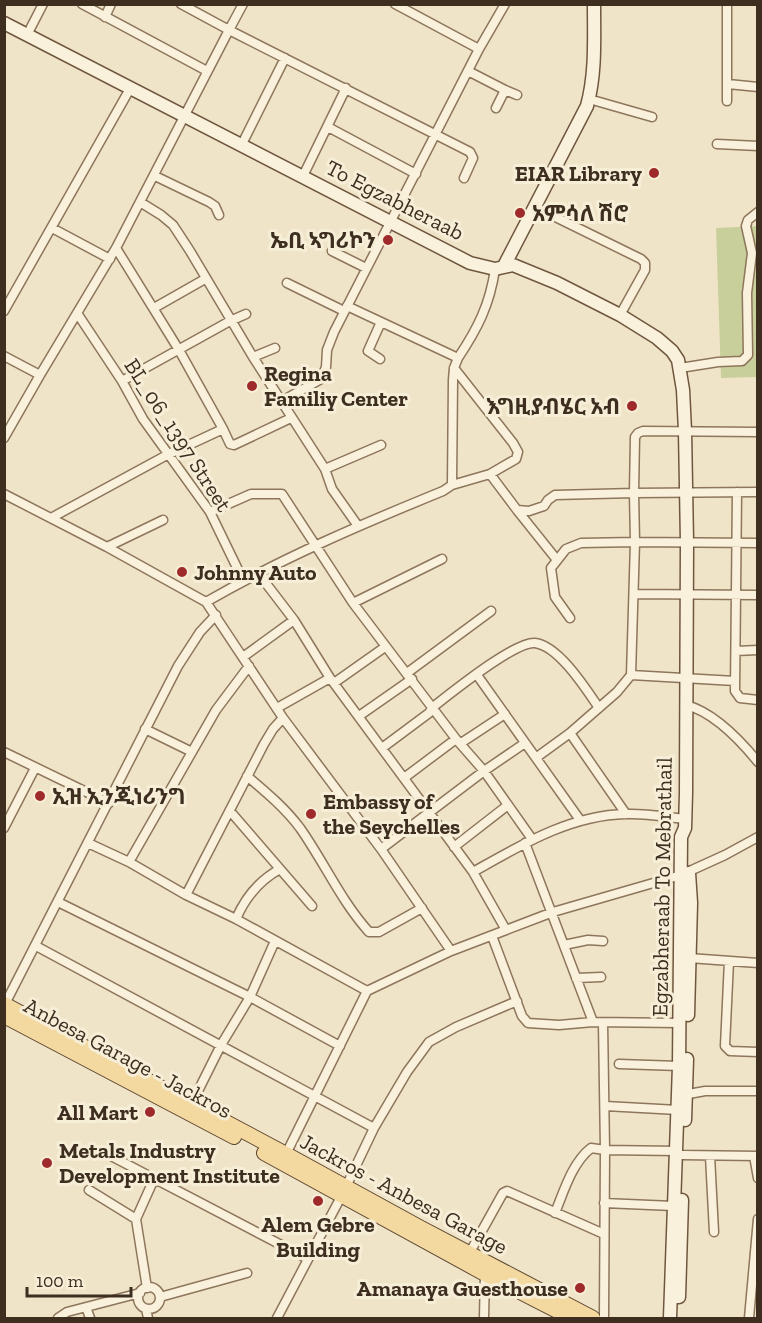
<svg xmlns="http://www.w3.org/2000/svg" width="762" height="1323" font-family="'Zilla Slab','Noto Sans Ethiopic',serif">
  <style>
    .grass { fill: #c9cf9b }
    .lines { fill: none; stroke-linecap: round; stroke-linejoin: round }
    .street-casing { stroke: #8d765c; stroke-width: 11 }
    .secondary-casing { stroke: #6f573f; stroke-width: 15 }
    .primary-casing { stroke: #5b4430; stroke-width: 16 }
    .street { stroke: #faf1dc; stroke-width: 8 }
    .secondary { stroke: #faf1dc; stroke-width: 12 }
    .primary { stroke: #f3d9a0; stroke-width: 14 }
    .poi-dot { fill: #9e2a2b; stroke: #f7eed8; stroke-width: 2 }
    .labels { text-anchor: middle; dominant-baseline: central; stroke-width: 6; stroke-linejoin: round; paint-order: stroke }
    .poi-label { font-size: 22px; font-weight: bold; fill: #3d2e20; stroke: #f7eed8; text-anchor: start }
    .street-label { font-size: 22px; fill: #3d2e20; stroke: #f7eed8 }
  </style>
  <rect width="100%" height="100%" fill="#f0e4c8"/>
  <path class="grass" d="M 757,226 L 757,377 L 721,378 L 716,228 Z"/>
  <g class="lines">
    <g class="street-casing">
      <path id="street" d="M 82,4 L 207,71
        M 181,4 L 229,30 L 243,4
        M 727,4 L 727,101
        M 105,17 L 111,4
        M 28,33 L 43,4
        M 479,49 L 505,4
        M 468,71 L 505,90 L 496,108
        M 728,84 L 758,87
        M 505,90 L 517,95
        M 596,101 L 652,117
        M 328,127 L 416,174
        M 717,144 L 758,146
        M 241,146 L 285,58
        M 155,176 L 209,202 L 215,206 L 219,215
        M 303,176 L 346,88
        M 140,202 L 161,215 L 173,225 L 190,251 L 253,357 L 325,469 L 332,489 L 358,526
        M 535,207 L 641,259 L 645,263 L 645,270 L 620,315
        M 52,228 L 110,259
        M 332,251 L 366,268
        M 287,283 L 344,311
        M 347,306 L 458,358 C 478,328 490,304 495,269
        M 154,308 L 205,279
        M 4,311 L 131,87
        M 77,313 L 122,381 L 143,419 L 210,512 L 243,580
        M 4,356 L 40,375
        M 253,357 L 275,348
        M 380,359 L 368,351 L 381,322
        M 680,368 L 718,362 L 742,361 L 748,355 L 747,293 L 752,253 L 746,226 L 748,220 L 758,212
        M 122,381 L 230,321 L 246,314
        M 282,401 L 321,379 L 326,367 L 327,350 L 334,332 L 479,49 L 395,4
        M 223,429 L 230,444 L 234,445 L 291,418
        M 4,438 L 40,375 L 116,248 L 229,30 L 470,152 L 473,158 L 464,178
        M 325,469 L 381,445
        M 490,474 L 517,510 L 529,511 L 544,506 L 548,500 L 555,495 L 634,493 L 635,437 L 638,433 L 643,431 L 758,432
        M 452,485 L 490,474 L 516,459 L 518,452 L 513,443 L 454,368
        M 737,492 L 735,691 L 740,698 L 758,700
        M 758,492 L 634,493 L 635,542 L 758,543
        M 4,494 L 107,547 L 206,602 L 283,718 L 381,849 L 451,951
        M 517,510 L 557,560
        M 210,512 L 251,494 L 282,494 L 353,603 L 442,559
        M 51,518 L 167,455 L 223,429 L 179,350 L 116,248
        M 107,547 L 163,520
        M 258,573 L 294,620 L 330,678 L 473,872 L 506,930
        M 634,594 L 758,595
        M 206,602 C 282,558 362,524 443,491 L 452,485 L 453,380 L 454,368 L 458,358
        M 353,603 L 456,739 L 484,771 L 532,839
        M 736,651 L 758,650
        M 243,657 L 294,620
        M 407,673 L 491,611
        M 477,675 L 580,820
        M 631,675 L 735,681
        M 334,683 L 385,647
        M 686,705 C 713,712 740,740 758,762
        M 277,708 L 330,678
        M 359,716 L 412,679
        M 145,729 L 192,752
        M 570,733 L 626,814
        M 461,743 L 505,714
        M 382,748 L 429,713 L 433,707 C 451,693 515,641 535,643 C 559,646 586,689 599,708
        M 4,752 L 109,803
        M 537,757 L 570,733 L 617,692 L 631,675 L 635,542 L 581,543 L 566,549 L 551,568 L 555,597 L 570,618
        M 247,776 C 267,793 285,808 300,828 C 324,862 341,901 369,932 L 379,932 L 422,908
        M 404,778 L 456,739
        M 230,811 L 312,906
        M 4,828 L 35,768
        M 88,843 L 129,862 L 186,895 L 236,919 L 367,991
        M 525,843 L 593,1022
        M 454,847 L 508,805
        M 381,849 L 484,771 L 525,743
        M 129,862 L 216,710 L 249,666
        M 473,872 C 521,845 570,815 626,814 C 646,813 666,817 686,819
        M 186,895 L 264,744 L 273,729 L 283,718
        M 58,902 L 250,997 L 340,1046
        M 236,919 C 245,898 260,880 280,869
        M 492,936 L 522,1016 L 528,1023 L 559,1025 L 593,1022 L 680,1023
        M 564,945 L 588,940 L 603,941
        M 36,946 L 374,1128
        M 689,958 L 758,963
        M 729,961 L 725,1046 L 730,1051 L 758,1052
        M 576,978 L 601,977
        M 5,1004 L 178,666 L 200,632 L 216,615
        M 603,1023 L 605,1150 L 604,1318
        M 619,1064 L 679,1066
        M 683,1095 L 705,1091 L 758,1091
        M 192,1103 L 221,1045 L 250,997 L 275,941
        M 605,1106 L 678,1110
        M 286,1154 L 367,991 L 451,951 L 506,930 L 553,912 L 681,875 L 725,855 L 758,837
        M 682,1155 L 758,1156
        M 710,1156 L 714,1232
        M 754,1156 L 758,1178
        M 113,1157 L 308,1259
        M 89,1190 L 136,1219
        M 604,1203 L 673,1206
        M 555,1213 C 564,1191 572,1163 591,1148 L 605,1150 L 677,1151
        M 469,1254 L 503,1193 L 507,1191 L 604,1234
        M138 1298a11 11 0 1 1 22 0a11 11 0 1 1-22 0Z
        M 147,1288 L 136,1219 L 154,1179
        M 160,1297 L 247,1273
        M 86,1307 L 90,1318
        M 146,1309 L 148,1318
        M 58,1318 L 67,1312 L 140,1293
        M 277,1318 L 343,1193 L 374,1128 L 407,1072 L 429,1042 L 456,1027 L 517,1001
        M 484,1318 L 485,1274
        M 749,1318 L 758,1219"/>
    </g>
    <g class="secondary-casing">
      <path id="secondary" d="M 4,23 L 470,263 L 495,269 L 513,265 L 557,283 L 620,315 L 657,338 L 672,351 L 678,360 L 683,390 L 685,431 L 687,542 L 686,793 L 685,828 L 681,837 L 679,1066 L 670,1318
        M 504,266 L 587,106 C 596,73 594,39 594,4
        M 688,1015 L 691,903 L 689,873
        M 685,1120 L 687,1059
        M 679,1297 L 682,1200"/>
    </g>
    <g class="primary-casing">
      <path id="primary" d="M 4,1004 L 286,1154 L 421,1228 L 593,1318
        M 4,1016 L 234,1137
        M 264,1153 L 485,1274 L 571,1318"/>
    </g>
    <use href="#street" class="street"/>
    <use href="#secondary" class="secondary"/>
    <use href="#primary" class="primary"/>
  </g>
  <g class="poi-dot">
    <circle cx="654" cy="173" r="6"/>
    <circle cx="520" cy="213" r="6"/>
    <circle cx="388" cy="240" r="6"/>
    <circle cx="252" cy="386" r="6"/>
    <circle cx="632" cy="406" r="6"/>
    <circle cx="182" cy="572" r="6"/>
    <circle cx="40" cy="796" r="6"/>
    <circle cx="311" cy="814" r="6"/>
    <circle cx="150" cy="1112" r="6"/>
    <circle cx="47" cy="1163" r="6"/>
    <circle cx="318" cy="1201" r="6"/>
    <circle cx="580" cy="1288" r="6"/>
  </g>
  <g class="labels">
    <g class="poi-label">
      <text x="642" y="173" text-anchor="end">EIAR Library</text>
      <text x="532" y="213">አምሳለ ሽሮ</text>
      <text x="376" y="240" text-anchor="end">ኤቢ ኣግሪኮን</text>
      <text x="264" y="373">Regina<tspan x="264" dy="25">Familiy Center</tspan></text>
      <text x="620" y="406" text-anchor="end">እግዚያብሄር አብ</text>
      <text x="194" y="572">Johnny Auto</text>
      <text x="52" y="796">ኢዝ ኢንጂነሪንግ</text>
      <text x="323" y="801">Embassy of<tspan x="323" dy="25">the Seychelles</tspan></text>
      <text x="138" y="1112" text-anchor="end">All Mart</text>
      <text x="59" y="1150">Metals Industry<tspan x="59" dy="25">Development Institute</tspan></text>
      <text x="318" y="1224" text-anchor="middle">Alem Gebre<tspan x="318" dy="25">Building</tspan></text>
      <text x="568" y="1288" text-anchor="end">Amanaya Guesthouse</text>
    </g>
    <g class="street-label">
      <text transform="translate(395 200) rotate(27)">To Egzabheraab</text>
      <text transform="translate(178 435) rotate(57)">BL_06_1397 Street</text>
      <text transform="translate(662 887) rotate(-89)">Egzabheraab To Mebrathail</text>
      <text transform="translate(128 1058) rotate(28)">Anbesa Garage - Jackros</text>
      <text transform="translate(404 1194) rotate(28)">Jackros - Anbesa Garage</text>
    </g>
  </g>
  <rect width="762" height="1323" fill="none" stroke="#3d2e20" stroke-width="12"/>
  <path d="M27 1287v9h104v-9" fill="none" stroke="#3d2e20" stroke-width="3"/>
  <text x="36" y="1287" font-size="18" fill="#3d2e20" stroke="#f7eed8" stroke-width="4.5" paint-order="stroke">100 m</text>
</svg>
